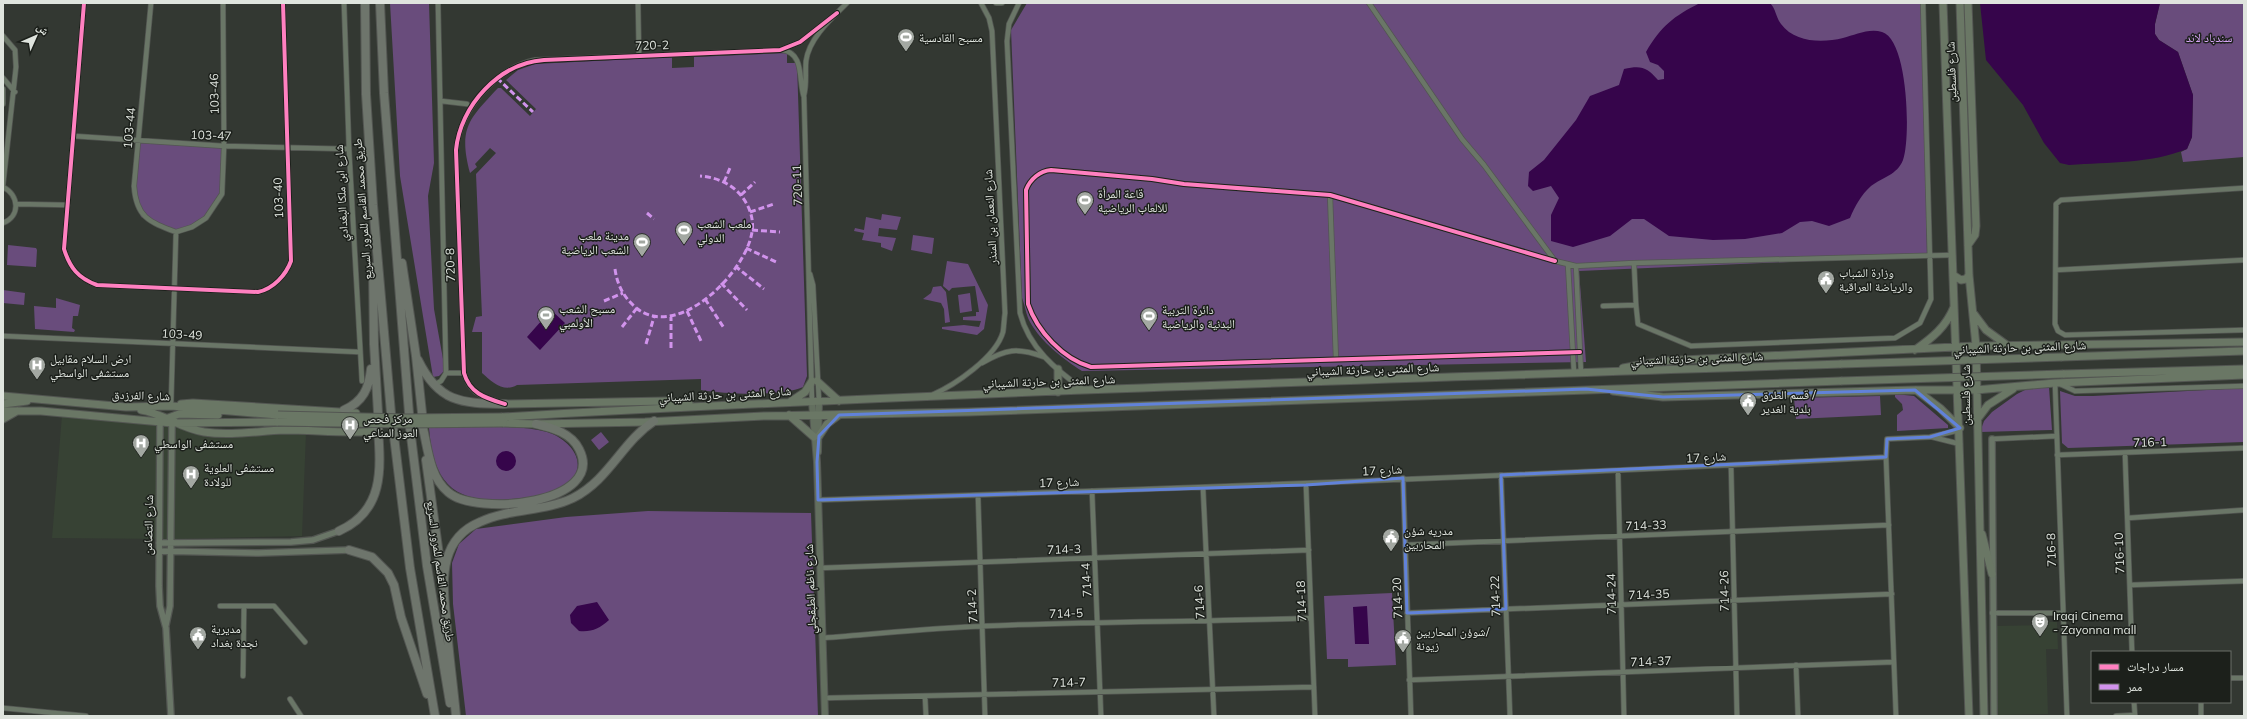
<svg xmlns="http://www.w3.org/2000/svg" width="2247" height="719" font-family="Mulish,'Noto Naskh Arabic',sans-serif">
  <style>
    .built { fill: #374234 }
    .green { fill: #694c7c }
    .water { fill: #36054b }
    .lines { fill: none; stroke-linecap: round; stroke-linejoin: round }
    .minor-casing { stroke: #535652; stroke-width: 6 }
    .tertiary-casing { stroke: #535652; stroke-width: 8 }
    .secondary-casing { stroke: #535652; stroke-width: 8 }
    .primary-casing { stroke: #535652; stroke-width: 9 }
    .motorway-casing { stroke: #535652; stroke-width: 10 }
    .minor { stroke: #6a7667; stroke-width: 4.5 }
    .tertiary { stroke: #6a7667; stroke-width: 5.5 }
    .secondary { stroke: #636f5f; stroke-width: 6 }
    .primary { stroke: #6a7765; stroke-width: 7 }
    .motorway { stroke: #6e756c; stroke-width: 8 }
    .primary-bridge-casing { stroke: #535652; stroke-width: 9; stroke-linecap: butt }
    .primary-bridge { stroke: #6a7765; stroke-width: 7 }
    .quiet { stroke: #d193ec; stroke-width: 3; stroke-dasharray: 6 3; stroke-linecap: butt }
    .cycleway-casing { stroke: #1c201b; stroke-width: 6 }
    .cycleway { stroke: #ff80c0; stroke-width: 4 }
    .marked { fill: none; stroke: #6182da; stroke-width: 3; stroke-linejoin: round }
    .labels { text-anchor: middle; dominant-baseline: central; stroke-width: 3; stroke-linejoin: round; paint-order: stroke }
    .poi-label { font-size: 12px; fill: #dfe4de; stroke: #1c201b; text-anchor: start }
    .park-label { font-size: 12px; fill: #dba8fc; stroke: #1c201b }
    .street-label { font-size: 12px; fill: #dfe4de; stroke: #1c201b }
  </style>
  <rect width="100%" height="100%" fill="#333832"/>
  <path class="built" d="M 62,415 L 157,426 L 306,433 L 302,536 L 171,539 L 52,538 Z
    M 2048,622 L 2057,622 L 2058,649 L 2046,649 L 2048,714 L 1997,715 L 1995,626 L 2048,625 Z"/>
  <path class="green" d="M 390,3 L 429,3 L 434,163 L 428,196 L 434,309 L 445,370 L 439,376 L 433,377 L 400,176 Z
    M 1027,3 L 1924,3 L 1927,256 L 1579,271 L 1586,362 L 1082,371 C 1063,359 1041,342 1030,322 C 1026,315 1025,305 1022,298 L 1011,30 Z
    M 2160,3 L 2244,3 L 2244,157 L 2183,162 L 2181,152 L 2187,149 L 2192,137 L 2193,95 L 2178,52 L 2159,40 L 2155,34 L 2155,24 Z
    M 787,53 L 787,63 L 797,63 L 807,376 L 803,387 C 781,397 725,394 701,390 L 701,379 L 517,385 C 504,393 492,382 482,373 L 482,332 L 472,332 L 476,317 L 482,316 L 476,174 L 496,153 L 490,148 L 475,164 L 477,167 L 470,173 C 458,128 469,119 498,88 L 501,88 L 530,116 L 536,109 L 506,80 L 518,70 L 535,64 L 672,57 L 672,68 L 694,67 L 694,57 Z
    M 138,142 L 221,148 C 224,172 226,199 206,217 C 199,224 185,228 176,232 L 141,217 L 134,186 Z
    M 882,214 L 901,217 L 897,230 L 879,228 L 878,236 L 896,238 L 892,251 L 881,247 L 881,243 L 862,240 L 864,233 L 854,231 L 855,228 L 864,230 L 866,217 L 881,220 Z
    M 913,235 L 934,238 L 932,254 L 911,250 Z
    M 8,245 L 36,248 L 37,250 L 36,267 L 7,265 Z
    M 947,261 L 968,264 L 988,305 L 984,329 L 977,335 L 942,329 L 942,327 L 964,325 L 979,327 L 981,321 L 963,320 L 963,317 L 976,316 L 976,312 L 979,312 L 975,286 L 952,288 L 949,291 L 943,286 Z
    M 941,286 L 946,292 L 950,322 L 945,323 L 944,309 L 941,303 L 923,299 L 931,293 L 933,287 Z
    M 3,290 L 25,293 L 24,305 L 3,303 Z
    M 970,293 L 972,311 L 960,313 L 958,295 Z
    M 56,298 L 80,305 L 78,316 L 73,316 L 72,328 L 75,330 L 74,332 L 35,329 L 34,306 L 56,308 Z
    M 2049,387 L 2052,430 L 1980,432 L 1984,421 L 1992,412 L 2017,394 L 2029,388 Z
    M 2244,388 L 2244,442 L 2068,448 L 2062,443 L 2060,391 L 2075,396 L 2093,396 Z
    M 1895,394 L 1914,396 L 1948,425 L 1948,428 L 1897,431 L 1897,415 L 1903,410 L 1902,404 L 1895,397 Z
    M 1880,396 L 1881,415 L 1796,419 L 1794,398 Z
    M 429,428 C 464,428 515,423 547,432 C 567,438 590,461 570,481 C 557,493 539,496 522,498 C 462,505 434,493 429,428 Z
    M 601,432 L 609,442 L 599,450 L 591,440 Z
    M 648,511 L 811,513 L 818,716 L 466,716 L 453,604 L 452,563 L 459,544 L 476,529 L 566,517 Z
    M 1392,593 L 1396,665 L 1348,667 L 1348,659 L 1327,659 L 1324,596 Z"/>
  <path class="water" d="M 1700,3 L 1770,3 C 1776,9 1776,18 1781,24 C 1795,43 1823,43 1843,38 C 1855,35 1869,28 1882,32 C 1908,39 1911,138 1903,160 C 1897,175 1883,177 1871,186 C 1861,195 1855,206 1850,218 L 1829,226 L 1812,221 L 1800,222 L 1782,233 L 1745,239 L 1713,240 L 1669,236 L 1644,219 L 1632,219 L 1610,236 L 1573,247 L 1551,241 L 1551,215 L 1559,198 L 1551,186 L 1533,191 L 1528,186 L 1529,172 L 1544,160 L 1576,120 L 1590,96 L 1619,85 L 1624,69 C 1641,65 1647,67 1658,80 L 1664,79 L 1664,71 L 1658,65 L 1650,62 L 1646,52 C 1661,26 1674,16 1700,3 Z
    M 1980,3 L 2160,3 L 2155,24 L 2155,34 L 2159,40 L 2178,52 L 2193,95 L 2192,137 L 2187,149 C 2150,164 2109,162 2069,165 L 2060,163 L 2044,143 L 2023,105 L 1986,60 Z
    M 551,310 L 565,323 L 540,350 L 527,337 Z
    M496 461a10 10 0 1 1 20 0a10 10 0 1 1-20 0Z
    M 597,602 L 609,620 C 599,629 592,632 579,631 L 571,623 L 570,615 L 577,606 Z
    M 1367,606 L 1369,644 L 1355,644 L 1353,607 Z"/>
  <g class="lines">
    <g class="minor-casing">
      <path id="minor" d="M 84,3 L 64,249 C 70,268 78,278 97,285 L 258,292 C 273,289 286,275 291,261 L 283,3
        M 151,3 L 134,186 C 136,217 149,222 176,232
        M 344,3 L 349,149 L 362,381
        M 638,3 L 639,56
        M 996,3 L 1002,3
        M 1019,3 L 1009,24 L 1007,41 L 1020,313 C 1029,348 1056,370 1084,390
        M 1369,3 L 1462,139 L 1484,165 L 1555,261 L 1576,266 L 1634,263 L 1953,255
        M 3,36 L 15,50 L 16,67 L 3,185
        M 782,50 C 805,53 798,80 804,97 L 812,402
        M 3,78 L 15,92
        M 3,89 L 3,104
        M 804,95 C 807,84 805,72 806,61 C 809,38 832,18 847,3
        M 441,101 L 467,104
        M 73,136 L 224,146 L 349,149
        M 3,187 C 19,195 21,216 3,223
        M 2244,188 L 2061,200 L 2056,204 L 2055,324 L 2058,331 L 2065,335 L 2244,330
        M 1330,195 L 1336,360
        M 16,204 L 68,205
        M 176,232 L 192,227 L 206,218 L 222,194 L 224,146 L 223,3
        M 1555,261 L 1330,195 L 1184,184 L 1152,179 L 1051,170 C 1040,171 1030,179 1026,190 L 1028,304 C 1037,331 1063,359 1091,367 L 1580,352
        M 1634,263 L 1636,305
        M 1568,265 L 1574,373
        M 1576,266 L 1581,373
        M 2056,270 L 2244,260
        M 810,274 L 813,285 L 819,401
        M 1603,306 L 1636,305 L 1638,324 L 1691,346 L 1895,338 L 1920,323 L 1931,299 L 1923,3
        M 3,336 L 359,352
        M 982,363 C 1006,349 1017,347 1044,357
        M 446,373 L 464,373
        M 2055,383 L 2067,716
        M 2058,383 L 2075,391 L 2244,386
        M 434,385 L 441,381 L 446,373 L 438,3
        M 932,395 C 955,385 996,357 1003,332 C 1004,326 1004,319 1005,313 L 992,31 L 989,18 L 981,3
        M 496,401 C 479,396 469,391 464,373 L 456,150 C 460,109 495,69 535,60 L 780,50 L 800,42 L 837,13
        M 171,406 L 176,232
        M 1932,437 L 1960,444
        M 1992,439 L 2057,436
        M 2125,453 L 2132,652
        M 2057,455 L 2244,448
        M 1886,457 L 1896,716
        M 1731,465 L 1737,716
        M 1618,471 L 1624,716
        M 1501,475 L 1510,716
        M 1403,478 L 1411,716
        M 1306,485 L 1315,716
        M 1203,488 L 1214,716
        M 1092,491 L 1101,716
        M 978,495 L 985,716
        M 818,500 C 1174,489 1530,476 1886,457 L 1887,439 L 1930,437 L 1960,430
        M 2128,518 L 2244,510
        M 1405,545 L 1889,525
        M 820,568 L 1309,550
        M 2130,585 L 2244,581
        M 220,606 L 274,606 L 305,642
        M 1407,613 L 1892,594
        M 1992,613 L 2063,613
        M 823,638 C 877,634 931,628 985,626 C 1094,621 1203,622 1311,618
        M 1796,665 L 1798,716
        M 243,676 L 244,606
        M 2230,678 L 2244,678
        M 1409,680 L 1894,662
        M 925,696 L 926,716
        M 825,698 L 1314,687
        M 290,699 L 301,716
        M 2134,702 L 2135,716
        M 2201,702 L 2201,716
        M 3,708 L 86,716
        M 2116,716 L 2135,715"/>
    </g>
    <g class="tertiary-casing">
      <path id="tertiary" d="M 160,422 L 159,586 L 160,606 L 166,628 L 171,716
        M 1992,439 L 1994,716
        M 159,543 L 291,542 L 313,540 L 339,531
        M 159,551 L 259,553 L 349,550
        M 166,625 L 170,606 L 172,423"/>
    </g>
    <g class="secondary-casing">
      <path id="secondary" d="M 812,402 L 817,462 L 825,716
        M 818,452 L 819,401"/>
    </g>
    <g class="primary-casing">
      <path id="primary" d="M 1943,3 L 1969,716
        M 1960,3 L 1969,275 L 1976,346 L 1984,716
        M 1968,245 L 1975,235 L 1976,226 L 1968,3
        M 1953,275 L 1961,280 L 1966,279 L 1969,275
        M 1974,314 L 1986,330 L 2008,346
        M 1915,350 C 1932,338 1946,327 1954,307
        M 2062,357 L 2244,351
        M 1623,368 L 1662,361 L 1976,346 L 2244,342
        M 1058,369 L 1058,392
        M 2063,374 L 2244,369
        M 817,381 L 839,401
        M 1916,390 L 1940,408 L 1960,428
        M 1613,391 L 1663,397 L 1915,390 L 1976,390 L 2055,383 L 2244,375
        M 3,396 L 126,407 L 171,406 L 278,415
        M 790,402 L 805,392 L 812,381
        M 3,404 L 27,401
        M 181,404 L 193,403 L 356,413
        M 505,404 L 667,401 L 689,403
        M 141,410 C 165,414 179,428 204,432 C 230,436 258,431 284,430 C 316,430 347,434 379,431
        M 3,411 L 41,411 L 172,423 L 278,422
        M 789,415 L 814,437
        M 502,417 C 948,392 1394,379 1841,364
        M 3,419 L 17,411
        M 163,420 L 179,414 L 218,415
        M 1976,421 L 1988,405 L 2013,389
        M 503,423 L 536,424 L 645,422 L 764,416 L 968,412 L 1841,381
        M 819,436 L 827,424 L 839,415
        M 1982,534 L 1992,574"/>
    </g>
    <g class="motorway-casing">
      <path id="motorway" d="M 365,3 L 366,94 L 373,205 L 391,413
        M 380,3 L 384,93 L 409,413
        M 402,263 L 416,356 L 422,413
        M 373,267 L 374,344 L 378,413
        M 418,360 C 439,403 461,403 505,404
        M 344,410 C 363,402 369,388 371,369
        M 393,428 L 410,568 L 435,716
        M 410,428 L 427,566 L 450,703
        M 423,428 C 428,450 430,477 448,492 C 476,517 607,504 579,449 C 571,433 553,428 536,424
        M 426,460 L 442,577
        M 339,531 C 384,511 381,470 378,428
        M 349,550 L 372,557 L 388,573 L 394,585 L 401,617 L 427,694
        M 456,716 C 453,683 448,650 446,616 C 444,597 442,578 447,559 C 452,541 463,529 480,522 C 510,508 544,512 573,498 C 609,480 622,442 654,421"/>
    </g>
    <use href="#minor" class="minor"/>
    <use href="#tertiary" class="tertiary"/>
    <use href="#secondary" class="secondary"/>
    <use href="#primary" class="primary"/>
    <use href="#motorway" class="motorway"/>
    <g class="primary-bridge-casing">
      <path id="primary-bridge" d="M 1841,364 L 2062,357
        M 1841,381 L 2063,374
        M 278,415 L 406,418 L 502,417
        M 278,422 L 406,424 L 503,423"/>
    </g>
    <use href="#primary-bridge" class="primary-bridge"/>
    <path class="quiet" d="M 497,78 L 533,112
      M 724,182 L 730,168
      M 741,195 L 755,182
      M 750,212 L 774,204
      M 647,213 L 654,219
      M 752,230 L 780,232
      M 746,248 L 776,262
      M 735,266 L 764,289
      M 615,269 C 617,284 623,296 634,306 C 675,344 746,273 752,232 C 754,219 750,208 743,198 C 733,184 716,177 700,176
      M 721,283 L 747,310
      M 705,299 L 724,328
      M 604,301 L 623,293
      M 687,311 L 701,341
      M 622,327 L 637,308
      M 646,344 L 654,317
      M 671,348 L 671,317"/>
    <g class="cycleway-casing">
      <path id="cycleway" d="M 84,3 L 64,249 C 70,268 78,278 97,285 L 258,292 C 273,289 286,275 291,261 L 283,3
        M 1555,261 L 1330,195 L 1184,184 L 1152,179 L 1051,170 C 1040,171 1030,179 1026,190 L 1028,304 C 1037,331 1063,359 1091,367 L 1580,352
        M 505,404 C 486,398 470,394 464,373 L 456,150 C 460,106 499,63 544,60 L 780,50 L 800,42 L 837,13"/>
    </g>
    <use href="#cycleway" class="cycleway"/>
  </g>
  <path class="marked" d="M 1586,389 L 1663,397 L 1915,390 L 1960,428 L 1930,437 L 1887,439 L 1886,457 L 1501,475 L 1506,609 L 1407,613 L 1403,478 L 1306,485 L 818,500 L 817,462 L 819,436 L 839,415 Z"/>
  <defs>
    <g id="stadium-pin" transform="scale(0.9)"><path d="M0 17L-7.5 6A9.5 9.5 0 1 1 7.5 6Z" fill="#a3a8a2" stroke="#1c201b"/><path d="M0-5a6.5 5 0 1 0 0 10a6.5 5 0 1 0 0-10ZM-3.5-1.8h7v3.6h-7Z" fill="#fff"/></g>
    <g id="civic-pin" transform="scale(0.9)"><path d="M0 17L-7.5 6A9.5 9.5 0 1 1 7.5 6Z" fill="#a3a8a2" stroke="#1c201b"/><path d="M-.6-6.5H3V-4.5H.6V-3L4-1V1h2V6H-6V1h2V-1L-.6-3ZM-1.2 2.5V6h2.4V2.5Z" fill="#fff"/></g>
    <g id="hospital-pin" transform="scale(0.9)"><path d="M0 17L-7.5 6A9.5 9.5 0 1 1 7.5 6Z" fill="#a3a8a2" stroke="#1c201b"/><path d="M-5-5h3v3.5h4V-5h3V5h-3V1.5h-4V5h-3Z" fill="#fff"/></g>
    <g id="theatre-pin" transform="scale(0.9)"><path d="M0 17L-7.5 6A9.5 9.5 0 1 1 7.5 6Z" fill="#a3a8a2" stroke="#1c201b"/><path d="M-5-5.5Q0-4 5-5.5V0Q5 5 0 6Q-5 5-5 0ZM-3.3-2.5H-1v1.5H-3.3ZM1-2.5H3.3v1.5H1ZM-2.8 1Q0 5.5 2.8 1Z" fill="#fff"/></g>
  </defs>
  <g fill-rule="evenodd">
    <use href="#stadium-pin" x="906" y="37"/>
    <use href="#stadium-pin" x="1085" y="200"/>
    <use href="#stadium-pin" x="684" y="230"/>
    <use href="#stadium-pin" x="642" y="242"/>
    <use href="#civic-pin" x="1826" y="279"/>
    <use href="#stadium-pin" x="546" y="315"/>
    <use href="#stadium-pin" x="1149" y="316"/>
    <use href="#hospital-pin" x="37" y="365"/>
    <use href="#civic-pin" x="1748" y="401"/>
    <use href="#hospital-pin" x="350" y="425"/>
    <use href="#hospital-pin" x="141" y="443"/>
    <use href="#hospital-pin" x="191" y="474"/>
    <use href="#civic-pin" x="1391" y="537"/>
    <use href="#theatre-pin" x="2040" y="622"/>
    <use href="#civic-pin" x="198" y="635"/>
    <use href="#civic-pin" x="1403" y="638"/>
  </g>
  <g class="labels">
    <g class="poi-label">
      <text x="919" y="37">مسبح القادسية</text>
      <text x="1098" y="193">قاعة المرأة<tspan x="1098" dy="14">للالعاب الرياضية</tspan></text>
      <text x="697" y="223">ملعب الشعب<tspan x="697" dy="14">الدولي</tspan></text>
      <text x="629" y="235" text-anchor="end">مدينة ملعب<tspan x="629" dy="14">الشعب الرياضية</tspan></text>
      <text x="1839" y="272">وزارة الشباب<tspan x="1839" dy="14">والرياضة العراقية</tspan></text>
      <text x="559" y="308">مسبح الشعب<tspan x="559" dy="14">الأولمبي</tspan></text>
      <text x="1162" y="309">دائرة التربية<tspan x="1162" dy="14">البدنية والرياضية</tspan></text>
      <text x="50" y="358">ارض السلام مقابيل<tspan x="50" dy="14">مستشفى الواسطي</tspan></text>
      <text x="1761" y="394">قسم الطرق /<tspan x="1761" dy="14">بلدية الغدير</tspan></text>
      <text x="363" y="418">مركز فحص<tspan x="363" dy="14">العوز المناعي</tspan></text>
      <text x="154" y="443">مستشفى الواسطي</text>
      <text x="204" y="467">مستشفى العلوية<tspan x="204" dy="14">للولادة</tspan></text>
      <text x="1404" y="530">مدريه شؤن<tspan x="1404" dy="14">المحاربين</tspan></text>
      <text x="2053" y="615">Iraqi Cinema<tspan x="2053" dy="14">- Zayonna mall</tspan></text>
      <text x="211" y="628">مديرية<tspan x="211" dy="14">نجدة بغداد</tspan></text>
      <text x="1416" y="631">شوؤن المحاربين/<tspan x="1416" dy="14">زيونة</tspan></text>
    </g>
    <g class="park-label">
      <text x="2209" y="37">سندباد لاند</text>
    </g>
    <g class="street-label">
      <text transform="translate(652 45) rotate(-2)">720-2</text>
      <text transform="translate(1951 72) rotate(-92)">شارع فلسطين</text>
      <text transform="translate(214 94) rotate(-91)">103-46</text>
      <text transform="translate(129 128) rotate(-85)">103-44</text>
      <text transform="translate(211 135) rotate(2)">103-47</text>
      <text transform="translate(797 185) rotate(-92)">720-11</text>
      <text transform="translate(341 193) rotate(-93)">شارع ابن ملكا البغدادي</text>
      <text transform="translate(278 198) rotate(-92)">103-40</text>
      <text transform="translate(362 209) rotate(-94)">طريق محمد القاسم للمرور السريع</text>
      <text transform="translate(990 217) rotate(-93)">شارع النعمان بن المنذر</text>
      <text transform="translate(450 265) rotate(-92)">720-8</text>
      <text transform="translate(182 334) rotate(3)">103-49</text>
      <text transform="translate(2020 347) rotate(-2)">شارع المثنى بن حارثة الشيباني</text>
      <text transform="translate(1697 358) rotate(-2)">شارع المثنى بن حارثة الشيباني</text>
      <text transform="translate(1373 369) rotate(-2)">شارع المثنى بن حارثة الشيباني</text>
      <text transform="translate(1049 381) rotate(-2)">شارع المثنى بن حارثة الشيباني</text>
      <text transform="translate(725 394) rotate(-3)">شارع المثنى بن حارثة الشيباني</text>
      <text transform="translate(141 395) rotate(2)">شارع الفرزدق</text>
      <text transform="translate(1965 395) rotate(-90)">شارع فلسطين</text>
      <text transform="translate(2150 442) rotate(-2)">716-1</text>
      <text transform="translate(1706 457) rotate(-3)">شارع 17</text>
      <text transform="translate(1382 470) rotate(-3)">شارع 17</text>
      <text transform="translate(1059 482) rotate(-2)">شارع 17</text>
      <text transform="translate(148 525) rotate(-89)">شارع التضامن</text>
      <text transform="translate(1646 525) rotate(-2)">714-33</text>
      <text transform="translate(1064 549) rotate(-2)">714-3</text>
      <text transform="translate(2051 550) rotate(-92)">716-8</text>
      <text transform="translate(2119 553) rotate(-92)">716-10</text>
      <text transform="translate(441 571) rotate(82)">طريق محمد القاسم للمرور السريع</text>
      <text transform="translate(1086 580) rotate(-93)">714-4</text>
      <text transform="translate(810 589) rotate(-92)">شارع ناظم الطبقجلي</text>
      <text transform="translate(1724 591) rotate(-91)">714-26</text>
      <text transform="translate(1611 594) rotate(-91)">714-24</text>
      <text transform="translate(1649 594) rotate(-2)">714-35</text>
      <text transform="translate(1495 596) rotate(-92)">714-22</text>
      <text transform="translate(1397 598) rotate(-92)">714-20</text>
      <text transform="translate(1301 601) rotate(-92)">714-18</text>
      <text transform="translate(1199 602) rotate(-93)">714-6</text>
      <text transform="translate(972 606) rotate(-93)">714-2</text>
      <text transform="translate(1066 613) rotate(-2)">714-5</text>
      <text transform="translate(1651 661) rotate(-2)">714-37</text>
      <text transform="translate(1069 682) rotate(-1)">714-7</text>
    </g>
  </g>
  <rect width="2247" height="719" fill="none" stroke="#dfe4de" stroke-width="8"/>
  <rect x="2091" y="651" width="140" height="52" fill="#1c201b" stroke="#6a6e69"/>
  <rect x="2099" y="664" width="20" height="6" fill="#ff80c0" stroke="#6a6e69"/>
  <text x="2127" y="671" font-size="12" fill="#dfe4de">مسار دراجات</text>
  <rect x="2099" y="684" width="20" height="6" fill="#d193ec" stroke="#6a6e69"/>
  <text x="2127" y="691" font-size="12" fill="#dfe4de">ممر</text>
  <g transform="translate(36 36) rotate(45)" stroke="#1c201b" stroke-width="3" paint-order="stroke">
  <path d="M0-3L7 15L0 10L-7 15Z" fill="#dfe4de"/>
  <text y="-6" font-size="11" font-weight="bold" text-anchor="middle" fill="#dfe4de">ش</text>
  </g>
</svg>
